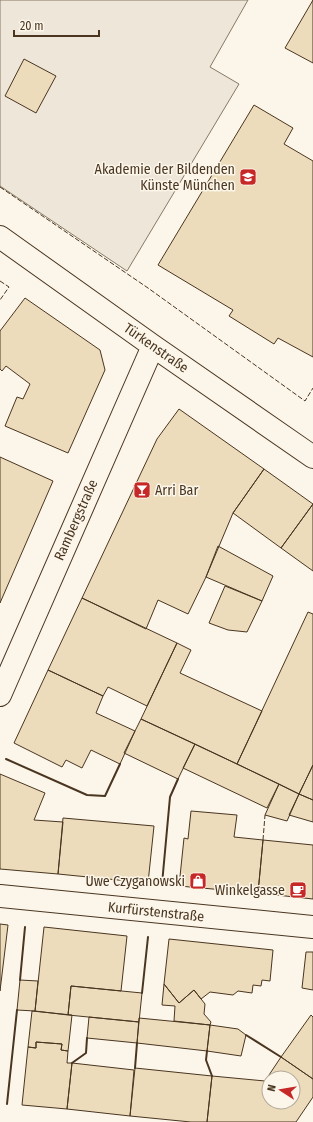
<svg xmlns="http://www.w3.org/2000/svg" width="313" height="1122" font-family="'Fira Sans Condensed',sans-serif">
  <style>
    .green { fill: #ede6d9; stroke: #887966 }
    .building { fill: #ecdcbc; stroke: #4a3520; fill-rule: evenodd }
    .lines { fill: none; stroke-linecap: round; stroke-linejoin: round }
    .minor-casing { stroke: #4a3520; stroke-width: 24 }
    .minor { stroke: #fbf6e9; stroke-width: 22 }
    .fence { stroke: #4a3520; stroke-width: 1; stroke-dasharray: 5 2; stroke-linecap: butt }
    .wall { stroke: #4a3520; stroke-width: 2 }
    .labels { text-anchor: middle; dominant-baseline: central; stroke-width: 3; stroke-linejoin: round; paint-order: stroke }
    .poi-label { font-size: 14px; fill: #4a3520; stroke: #fbf6e9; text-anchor: end }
    .street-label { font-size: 14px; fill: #4a3520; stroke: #fbf6e9 }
  </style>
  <rect width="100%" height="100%" fill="#fbf6e9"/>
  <path class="green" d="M 0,0 L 248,0 L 210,67 L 239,84 L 127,271 L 0,186 Z"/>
  <path class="building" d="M 313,0 L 313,63 L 285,48 Z
    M 24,59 L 56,76 L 36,113 L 5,96 Z
    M 254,105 L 293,128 L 284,144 L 313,161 L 313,357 L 278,338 L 274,344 L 229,316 L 233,310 L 158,265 Z
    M 25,298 L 100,350 L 105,370 L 68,453 L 5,426 L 17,397 L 23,399 L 30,384 L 6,366 L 2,371 L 0,369 L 0,331 Z
    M 179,409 L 264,469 L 233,513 L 206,577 L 188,614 L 158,600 L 146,629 L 82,598 L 157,439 Z
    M 0,457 L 53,481 L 0,603 Z
    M 264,469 L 313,504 L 281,548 L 233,513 Z
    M 313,504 L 313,571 L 281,548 Z
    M 218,546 L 273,576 L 262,601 L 206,577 Z
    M 225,586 L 262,601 L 247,632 L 228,630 L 209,623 Z
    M 82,598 L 177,643 L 147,706 L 108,687 L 103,696 L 48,670 Z
    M 308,612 L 313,614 L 313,765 L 299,794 L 237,764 Z
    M 177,643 L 191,650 L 180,673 L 262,711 L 237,764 L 141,719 Z
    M 48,670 L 103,696 L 96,713 L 135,731 L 120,764 L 91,750 L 82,768 L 66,760 L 62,767 L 14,743 Z
    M 141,719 L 195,744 L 178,779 L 124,753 Z
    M 195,744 L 279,784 L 267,808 L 183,768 Z
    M 313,765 L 313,800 L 299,794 Z
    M 0,774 L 45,793 L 34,820 L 63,822 L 58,874 L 0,869 Z
    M 279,784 L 299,794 L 287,821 L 265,815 Z
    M 299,794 L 313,800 L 313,822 L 289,815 Z
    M 191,811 L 237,815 L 234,837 L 263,840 L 258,893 L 179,886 L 184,838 L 188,839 Z
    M 63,818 L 154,826 L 148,883 L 58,874 Z
    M 263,840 L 313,845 L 313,899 L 258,893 Z
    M 0,924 L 8,925 L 0,991 Z
    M 44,927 L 127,936 L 121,991 L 71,986 L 68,1015 L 35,1011 Z
    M 169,939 L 273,950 L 270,981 L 262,980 L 261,986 L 253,985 L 252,993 L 238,991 L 233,995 L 210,992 L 201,999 L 194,990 L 179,1003 L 164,984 Z
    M 306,952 L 313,952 L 313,990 L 302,988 Z
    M 20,980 L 38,981 L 35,1011 L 17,1010 Z
    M 164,984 L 179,1003 L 194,990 L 205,1004 L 204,1014 L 211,1022 L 210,1025 L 174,1021 L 175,1006 L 162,1005 Z
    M 71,986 L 142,993 L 139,1022 L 68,1015 Z
    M 32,1011 L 72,1015 L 68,1051 L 61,1050 L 62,1044 L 36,1042 L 36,1048 L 28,1047 Z
    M 311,1015 L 313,1017 L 313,1079 L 281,1057 Z
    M 89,1017 L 139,1022 L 137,1043 L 87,1038 Z
    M 139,1018 L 210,1025 L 207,1051 L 137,1043 Z
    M 210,1025 L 238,1029 L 246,1035 L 241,1056 L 207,1051 Z
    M 36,1042 L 62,1044 L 61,1050 L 68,1051 L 67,1063 L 72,1063 L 67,1109 L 22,1105 L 28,1047 L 36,1048 Z
    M 281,1057 L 313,1079 L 313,1097 L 296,1122 L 207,1122 L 212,1076 L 265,1081 ZM 269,1078 L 293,1078 L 293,1102 L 269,1102 Z
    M 72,1063 L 134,1070 L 130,1116 L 67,1109 Z
    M 135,1068 L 212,1076 L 207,1122 L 191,1122 L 130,1116 Z"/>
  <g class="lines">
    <g class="minor-casing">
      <path id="minor" d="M 0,237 L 153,346 L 313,457
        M 0,695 L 153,346
        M 0,896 L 313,927"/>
    </g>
    <use href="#minor" class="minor"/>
    <path class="fence" d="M 0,187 L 148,288 L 305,401 L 313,388
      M 0,281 L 9,287 L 0,300
      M 263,840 L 265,815"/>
    <path class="wall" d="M 6,759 L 87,795 L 105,796 L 120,764
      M 162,884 L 170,797 L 178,779
      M 20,980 L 25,927
      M 142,993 L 148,937
      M 246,1035 L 281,1057
      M 207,1051 L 206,1060 L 212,1076
      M 72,1063 L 86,1053 L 87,1038
      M 135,1068 L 137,1043
      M 7,1104 L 17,1010"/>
  </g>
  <defs>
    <g id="university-square" transform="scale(0.9)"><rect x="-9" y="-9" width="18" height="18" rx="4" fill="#c62828" stroke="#fbf6e9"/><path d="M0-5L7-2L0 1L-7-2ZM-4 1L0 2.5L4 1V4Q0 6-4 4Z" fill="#fff"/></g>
    <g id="bar-square" transform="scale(0.9)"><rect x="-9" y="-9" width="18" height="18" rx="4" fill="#c62828" stroke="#fbf6e9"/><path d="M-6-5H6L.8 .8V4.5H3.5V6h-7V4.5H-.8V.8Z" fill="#fff"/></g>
    <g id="shop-square" transform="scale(0.9)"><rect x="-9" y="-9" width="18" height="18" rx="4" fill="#c62828" stroke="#fbf6e9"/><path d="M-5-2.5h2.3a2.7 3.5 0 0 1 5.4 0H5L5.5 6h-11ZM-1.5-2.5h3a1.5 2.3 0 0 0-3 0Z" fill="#fff"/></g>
    <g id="cafe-square" transform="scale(0.9)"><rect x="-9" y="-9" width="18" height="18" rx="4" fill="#c62828" stroke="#fbf6e9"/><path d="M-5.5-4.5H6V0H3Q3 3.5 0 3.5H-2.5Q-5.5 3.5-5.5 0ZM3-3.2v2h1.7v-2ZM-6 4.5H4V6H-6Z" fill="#fff"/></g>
  </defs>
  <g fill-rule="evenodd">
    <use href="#university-square" x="248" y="177"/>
    <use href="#bar-square" x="142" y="490"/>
    <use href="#shop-square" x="198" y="881"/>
    <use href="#cafe-square" x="298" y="890"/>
  </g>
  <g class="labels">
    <g class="poi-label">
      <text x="235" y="169">Akademie der Bildenden<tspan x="235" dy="16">Künste München</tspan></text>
      <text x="155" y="490" text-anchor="start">Arri Bar</text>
      <text x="185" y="881">Uwe Czyganowski</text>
      <text x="285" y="890">Winkelgasse</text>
    </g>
    <g class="street-label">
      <text transform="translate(156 348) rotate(35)">Türkenstraße</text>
      <text transform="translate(76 520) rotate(-66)">Rambergstraße</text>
      <text transform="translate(156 912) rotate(6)">Kurfürstenstraße</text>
    </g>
  </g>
  <g transform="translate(281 1090) rotate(282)"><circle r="19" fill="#fbf6e9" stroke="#b4a999"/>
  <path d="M0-3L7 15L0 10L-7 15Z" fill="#c62828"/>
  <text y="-6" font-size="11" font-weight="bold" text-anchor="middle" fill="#4a3520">N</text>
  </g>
  <path d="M14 30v6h85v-6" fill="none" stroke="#4a3520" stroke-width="2"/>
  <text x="20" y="30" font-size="12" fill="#4a3520" stroke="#fbf6e9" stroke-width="3" paint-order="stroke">20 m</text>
</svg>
